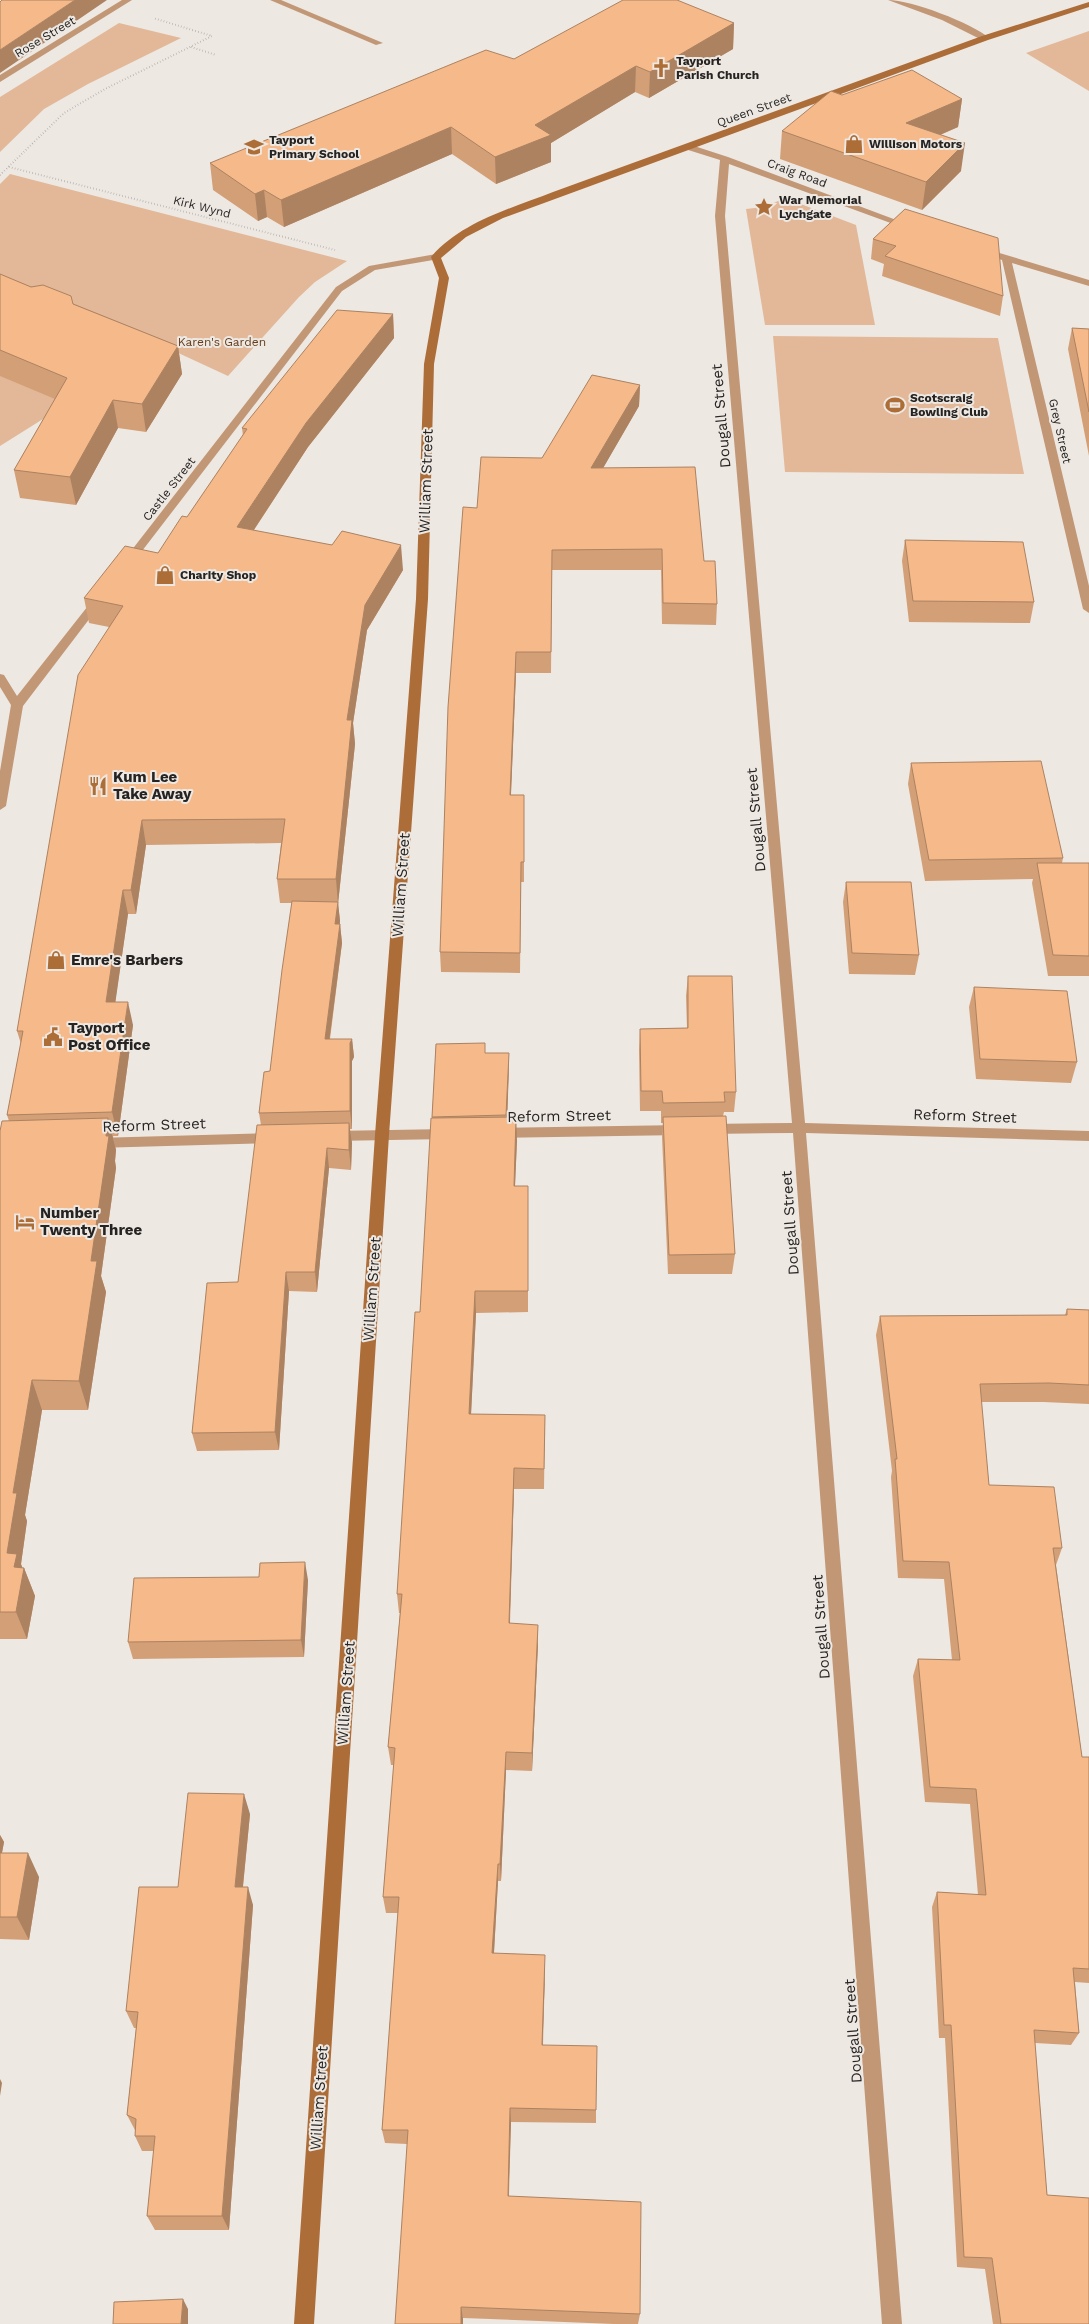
<svg xmlns="http://www.w3.org/2000/svg" width="1089" height="2324" font-family="'Work Sans',sans-serif">
  <style>
    .green { fill: #e2b898 }
    .lines { fill: none; stroke-linecap: round; stroke-linejoin: round }
    .path { stroke: #a19c99; stroke-width: 2; stroke-dasharray: 0.5 2.5; stroke-linecap: butt }
    .service { fill: #c29776; fill-rule: evenodd }
    .minor { fill: #c29776; fill-rule: evenodd }
    .secondary { fill: #ac6d39; fill-rule: evenodd }
    .wall { fill: #d39f77 }
    .shaded-wall { fill: #ac8261 }
    .building { fill: #f5b98a; stroke: #ac8261 }
    .labels { text-anchor: middle; dominant-baseline: central; stroke-width: 4; stroke-linejoin: round; paint-order: stroke }
    .far-street-label { font-size: 12px; fill: #262422; stroke: #eee8e3 }
    .far-poi-label { font-size: 12px; font-weight: bold; fill: #262422; stroke: #eee8e3; text-anchor: start }
    .far-park-label { font-size: 12px; fill: #653d1b; stroke: #eee8e3 }
    .street-label { font-size: 15px; fill: #262422; stroke: #eee8e3 }
    .poi-label { font-size: 15px; font-weight: bold; fill: #262422; stroke: #eee8e3; text-anchor: start }
  </style>
  <rect width="100%" height="100%" fill="#eee8e3"/>
  <path class="green" d="M 119,23 L 181,38 L 88,84 L 44,109 L 0,152 L 0,97 Z
    M 1089,31 L 1089,91 L 1026,53 Z
    M 10,174 L 347,261 L 315,282 L 299,297 L 228,376 L 161,345 L 0,446 L 0,184 Z
    M 785,198 L 856,225 L 875,325 L 765,325 L 746,209 L 764,207 Z
    M 773,336 L 998,338 L 1024,474 L 785,472 Z"/>
  <g class="lines">
    <path class="path" d="M 191,47 L 216,55
      M 9,167 L 335,250
      M 0,175 L 64,113 L 105,89 L 212,36 L 153,18"/>
    <path class="service" d="M 270,0 L 281,0 L 383,43 L 376,45 Z"/>
    <path class="minor" d="M 122,0 L 132,0 L 0,82 L 0,75 Z
      M 888,0 C 911,0 972,23 989,38 L 982,40 L 942,20 Z
      M 688,144 L 728,157 L 915,227 L 907,229 L 729,164 L 725,216 L 805,1123 L 1089,1131 L 1089,1141 L 806,1133 L 902,2324 L 882,2324 L 793,1133 L 708,1134 L 703,1133 L 701,1129 L 703,1125 L 708,1124 L 792,1123 L 715,216 L 720,160 L 685,149 L 685,145 Z
      M 983,248 L 1089,280 L 1089,286 L 1012,263 L 1089,586 L 1089,613 L 1083,609 L 1002,260 L 980,253 L 978,251 Z
      M 436,254 L 439,255 L 439,259 L 375,270 L 342,291 L 132,564 L 124,564 L 124,560 L 336,287 L 369,266 Z
      M 99,596 L 103,597 L 103,601 L 23,706 L 6,806 L 0,810 L 0,771 L 11,705 L 0,687 L 0,674 L 4,675 L 17,696 L 95,597 Z
      M 682,1125 L 687,1126 L 689,1130 L 687,1134 L 682,1135 L 498,1138 L 493,1137 L 491,1133 L 493,1129 L 498,1128 Z
      M 447,1129 L 452,1130 L 454,1134 L 452,1138 L 447,1139 L 333,1141 L 328,1140 L 326,1136 L 328,1132 L 333,1131 Z
      M 274,1133 L 279,1134 L 281,1138 L 279,1142 L 274,1143 L 96,1148 L 91,1147 L 89,1143 L 91,1139 L 96,1138 Z"/>
    <path class="secondary" d="M 1089,2 L 1089,7 L 988,40 L 503,218 L 466,237 L 441,258 L 449,278 L 434,364 L 428,599 L 389,1135 L 314,2324 L 294,2324 L 375,1135 L 416,599 L 424,364 L 439,278 L 431,257 C 461,222 512,208 553,192 L 982,36 Z"/>
  </g>
  <path class="wall" d="M 734,23 L 733,49 L 649,98 L 635,92 L 551,143 L 551,162 L 496,184 L 452,154 L 284,227 L 267,217 L 258,221 L 213,190 L 210,163 L 514,59 Z
    M 842,95 L 962,99 L 958,127 L 940,135 L 961,171 L 922,210 L 780,159 L 782,131 Z
    M 905,209 L 1003,296 L 1000,316 L 882,276 L 884,264 L 871,259 L 873,239 Z
    M 0,274 L 178,346 L 182,374 L 146,432 L 118,428 L 76,505 L 20,498 L 14,470 L 55,399 L 0,376 Z
    M 393,314 L 394,338 L 308,447 L 254,530 L 403,570 L 367,630 L 353,723 L 355,744 L 338,904 L 340,921 L 340,924 L 342,943 L 330,1039 L 352,1039 L 354,1057 L 352,1061 L 352,1129 L 350,1129 L 352,1143 L 351,1170 L 329,1168 L 317,1292 L 289,1291 L 279,1450 L 197,1451 L 192,1433 L 238,1282 L 261,1125 L 259,1113 L 270,1071 L 292,903 L 280,903 L 277,879 L 281,843 L 146,845 L 136,914 L 128,914 L 115,1002 L 133,1025 L 118,1136 L 113,1136 L 116,1150 L 115,1161 L 116,1168 L 101,1276 L 106,1292 L 88,1410 L 42,1410 L 25,1515 L 27,1521 L 21,1564 L 22,1568 L 24,1568 L 35,1596 L 27,1639 L 0,1639 L 0,1131 L 9,1121 L 7,1115 L 21,1044 L 17,1031 L 109,627 L 89,623 L 84,598 L 158,553 L 187,517 L 243,436 L 242,428 Z
    M 1072,328 L 1089,329 L 1089,456 L 1068,349 Z
    M 640,385 L 639,406 L 603,468 L 704,561 L 717,604 L 716,625 L 662,624 L 661,570 L 552,570 L 551,673 L 516,673 L 511,795 L 524,795 L 524,882 L 521,882 L 520,973 L 441,972 L 440,952 L 477,508 L 542,458 Z
    M 905,540 L 1034,602 L 1030,623 L 909,622 L 902,561 Z
    M 911,763 L 1063,858 L 1062,863 L 1089,863 L 1089,976 L 1048,976 L 1032,883 L 1033,879 L 925,881 L 908,784 Z
    M 846,882 L 919,955 L 915,975 L 849,974 L 843,902 Z
    M 688,976 L 736,1092 L 734,1112 L 724,1112 L 723,1116 L 735,1254 L 732,1274 L 668,1274 L 662,1137 L 663,1123 L 661,1123 L 661,1111 L 640,1111 L 639,1050 L 640,1029 L 687,1028 L 686,996 Z
    M 974,987 L 1077,1062 L 1071,1083 L 976,1079 L 969,1007 Z
    M 436,1044 L 509,1064 L 507,1118 L 517,1140 L 515,1186 L 528,1186 L 528,1312 L 476,1313 L 471,1414 L 545,1415 L 544,1489 L 514,1489 L 510,1624 L 538,1644 L 532,1771 L 506,1770 L 501,1881 L 498,1881 L 494,1953 L 545,1971 L 543,2045 L 596,2110 L 596,2123 L 511,2122 L 509,2196 L 640,2314 L 638,2324 L 614,2324 L 463,2318 L 407,2144 L 385,2143 L 382,2130 L 398,1913 L 386,1913 L 383,1897 L 394,1765 L 391,1765 L 388,1747 L 400,1613 L 399,1613 L 397,1594 L 420,1312 L 432,1118 Z
    M 1067,1309 L 1089,1310 L 1089,1404 L 1043,1402 L 981,1402 L 989,1485 L 1062,1548 L 1056,1565 L 1082,1757 L 1089,1757 L 1089,1983 L 1075,1982 L 1079,2033 L 1071,2045 L 1035,2043 L 1047,2195 L 1089,2324 L 993,2324 L 985,2269 L 957,2267 L 945,2038 L 939,2038 L 932,1907 L 937,1892 L 978,1895 L 970,1804 L 925,1802 L 913,1676 L 918,1659 L 952,1660 L 944,1579 L 898,1578 L 891,1477 L 892,1471 L 876,1335 L 880,1316 L 1065,1315 Z
    M 308,1580 L 304,1657 L 133,1659 L 128,1642 Z
    M 250,1814 L 243,1887 L 253,1905 L 229,2230 L 155,2230 L 147,2216 L 154,2151 L 142,2151 L 135,2136 L 135,2130 L 127,2115 L 136,2028 L 134,2028 L 126,2011 L 178,1887 Z
    M 0,1835 L 4,1842 L 2,1853 L 39,1877 L 29,1940 L 0,1939 Z"/>
  <path class="shaded-wall" d="M 75,0 L 107,0 L 0,73 L 0,50 Z
    M 734,23 L 733,49 L 649,98 L 650,72 Z
    M 636,66 L 635,92 L 551,143 L 551,162 L 496,184 L 495,157 L 535,125 Z
    M 962,99 L 958,127 L 903,151 L 906,123 Z
    M 451,127 L 452,154 L 284,227 L 281,200 Z
    M 965,143 L 961,171 L 922,210 L 926,182 Z
    M 264,190 L 267,217 L 258,221 L 255,194 Z
    M 393,314 L 394,338 L 308,447 L 240,551 L 237,527 L 306,423 Z
    M 178,346 L 182,374 L 146,432 L 142,404 Z
    M 640,385 L 639,406 L 591,489 L 591,468 Z
    M 113,400 L 118,428 L 76,505 L 70,477 Z
    M 401,545 L 403,570 L 367,630 L 353,723 L 355,744 L 338,904 L 336,879 L 347,720 L 365,605 Z
    M 516,652 L 516,673 L 510,816 L 510,795 Z
    M 142,820 L 146,845 L 136,914 L 131,890 Z
    M 123,890 L 128,914 L 112,1026 L 106,1002 Z
    M 338,902 L 340,921 L 337,943 L 335,924 Z
    M 340,924 L 342,943 L 327,1058 L 325,1039 Z
    M 128,1002 L 133,1025 L 118,1136 L 112,1112 Z
    M 352,1039 L 354,1057 L 352,1061 L 352,1129 L 350,1111 L 350,1043 Z
    M 509,1053 L 509,1064 L 507,1126 L 506,1115 Z
    M 516,1117 L 517,1140 L 514,1208 L 514,1186 Z
    M 108,1118 L 116,1150 L 115,1161 L 116,1168 L 101,1276 L 106,1292 L 88,1410 L 79,1381 L 91,1261 Z
    M 349,1123 L 352,1143 L 351,1170 L 349,1150 Z
    M 327,1148 L 329,1168 L 317,1292 L 315,1272 Z
    M 286,1272 L 289,1291 L 279,1450 L 275,1432 Z
    M 475,1291 L 476,1313 L 470,1435 L 469,1414 Z
    M 32,1380 L 42,1410 L 25,1515 L 27,1521 L 21,1564 L 24,1572 L 24,1568 L 35,1596 L 27,1639 L 16,1612 L 7,1553 L 13,1493 Z
    M 514,1468 L 514,1489 L 509,1643 L 509,1623 Z
    M 305,1562 L 308,1580 L 304,1657 L 301,1640 Z
    M 538,1625 L 538,1644 L 532,1771 L 532,1753 Z
    M 506,1752 L 506,1770 L 501,1881 L 500,1864 Z
    M 244,1794 L 250,1814 L 241,1905 L 235,1887 Z
    M 0,1835 L 4,1842 L 0,1863 Z
    M 28,1853 L 39,1877 L 29,1940 L 17,1917 Z
    M 498,1864 L 498,1881 L 493,1969 L 492,1953 Z
    M 248,1887 L 253,1905 L 229,2230 L 222,2216 Z
    M 545,1955 L 545,1971 L 542,2059 L 542,2045 Z
    M 0,2079 L 2,2083 L 0,2096 Z
    M 510,2108 L 511,2122 L 508,2209 L 508,2196 Z
    M 183,2299 L 188,2309 L 188,2324 L 181,2324 Z
    M 461,2307 L 463,2318 L 463,2324 L 461,2324 Z"/>
  <path class="building" d="M 2,0 L 75,0 L 0,50 L 0,2 Z
    M 623,0 L 677,0 L 734,23 L 650,72 L 636,66 L 535,125 L 551,135 L 495,157 L 451,127 L 281,200 L 264,190 L 255,194 L 210,163 L 486,50 L 514,59 Z
    M 912,70 L 962,99 L 906,123 L 965,143 L 926,182 L 782,131 L 831,91 L 842,95 Z
    M 905,209 L 998,238 L 1003,296 L 885,256 L 896,246 L 873,239 Z
    M 0,274 L 31,287 L 43,285 L 71,296 L 73,304 L 178,346 L 142,404 L 113,400 L 70,477 L 14,470 L 67,378 L 0,350 Z
    M 337,310 L 393,314 L 306,423 L 237,527 L 332,545 L 342,531 L 401,545 L 365,605 L 347,720 L 352,720 L 336,879 L 277,879 L 285,819 L 142,820 L 131,890 L 123,890 L 106,1002 L 128,1002 L 112,1112 L 7,1115 L 23,1031 L 17,1031 L 78,675 L 123,606 L 84,598 L 125,546 L 158,553 L 182,516 L 187,517 L 247,429 L 242,428 Z
    M 1072,328 L 1089,329 L 1089,412 Z
    M 592,375 L 640,385 L 591,468 L 695,467 L 704,561 L 715,561 L 717,604 L 663,603 L 662,549 L 552,550 L 551,652 L 516,652 L 510,795 L 524,795 L 524,862 L 521,862 L 520,953 L 440,952 L 448,707 L 463,507 L 477,508 L 481,457 L 542,458 Z
    M 905,540 L 1023,542 L 1034,602 L 913,601 Z
    M 1041,761 L 1063,858 L 929,860 L 911,763 Z
    M 1037,863 L 1089,863 L 1089,956 L 1053,955 Z
    M 846,882 L 911,882 L 919,955 L 852,953 Z
    M 292,901 L 338,902 L 335,924 L 340,924 L 325,1039 L 352,1039 L 350,1043 L 350,1111 L 259,1113 L 264,1072 L 270,1071 L 282,970 Z
    M 688,976 L 732,976 L 736,1092 L 724,1092 L 725,1102 L 663,1103 L 662,1091 L 641,1091 L 640,1029 L 688,1028 Z
    M 974,987 L 1067,991 L 1077,1062 L 980,1059 Z
    M 485,1043 L 485,1053 L 509,1053 L 506,1115 L 432,1117 L 436,1044 Z
    M 726,1116 L 735,1254 L 669,1255 L 663,1117 Z
    M 516,1117 L 514,1186 L 528,1186 L 528,1291 L 475,1291 L 469,1414 L 545,1415 L 544,1469 L 514,1468 L 509,1623 L 538,1625 L 532,1753 L 506,1752 L 500,1864 L 498,1864 L 492,1953 L 545,1955 L 542,2045 L 597,2046 L 596,2110 L 510,2108 L 508,2196 L 641,2202 L 640,2314 L 461,2307 L 461,2324 L 395,2324 L 408,2130 L 382,2130 L 399,1897 L 383,1897 L 395,1748 L 388,1747 L 402,1594 L 397,1594 L 415,1312 L 420,1312 L 431,1118 Z
    M 108,1118 L 106,1136 L 109,1136 L 91,1261 L 97,1261 L 79,1381 L 32,1380 L 13,1493 L 17,1493 L 7,1553 L 17,1554 L 14,1567 L 24,1568 L 16,1612 L 0,1612 L 0,1131 L 2,1121 Z
    M 349,1123 L 349,1150 L 327,1148 L 315,1272 L 286,1272 L 275,1432 L 192,1433 L 207,1283 L 238,1282 L 257,1125 Z
    M 1067,1309 L 1089,1310 L 1089,1385 L 1049,1383 L 980,1384 L 989,1485 L 1054,1487 L 1062,1548 L 1053,1548 L 1082,1757 L 1089,1757 L 1089,1969 L 1073,1968 L 1079,2033 L 1034,2030 L 1047,2195 L 1089,2198 L 1089,2324 L 1001,2324 L 992,2258 L 964,2257 L 951,2025 L 944,2025 L 937,1892 L 986,1895 L 976,1789 L 930,1787 L 918,1659 L 960,1660 L 949,1562 L 903,1561 L 895,1459 L 897,1459 L 880,1316 L 1067,1315 Z
    M 305,1562 L 301,1640 L 128,1642 L 134,1578 L 259,1577 L 260,1563 Z
    M 188,1793 L 244,1794 L 235,1887 L 248,1887 L 222,2216 L 147,2216 L 155,2136 L 135,2136 L 136,2119 L 127,2115 L 138,2012 L 126,2011 L 139,1887 L 178,1887 Z
    M 0,1853 L 28,1853 L 17,1917 L 0,1917 Z
    M 183,2299 L 181,2324 L 113,2324 L 114,2302 Z"/>
  <defs>
    <g id="church-bare" transform="scale(1.5)"><path d="M-1.2-6h2.4v3.5h3.3v2.4h-3.3V6h-2.4V-.1h-3.3v-2.4h3.3Z" fill="#ad6d36" stroke="#eee8e3" stroke-width="2.5" paint-order="stroke"/></g>
    <g id="shop-bare" transform="scale(1.5)"><path d="M-5-2.5h2.3a2.7 3.5 0 0 1 5.4 0H5L5.5 6h-11ZM-1.5-2.5h3a1.5 2.3 0 0 0-3 0Z" fill="#ad6d36" stroke="#eee8e3" stroke-width="2.5" paint-order="stroke"/></g>
    <g id="school-bare" transform="scale(1.5)"><path d="M0-5L7-2L0 1L-7-2ZM-4 1L0 2.5L4 1V4Q0 6-4 4Z" fill="#ad6d36" stroke="#eee8e3" stroke-width="2.5" paint-order="stroke"/></g>
    <g id="sight-bare" transform="scale(1.5)"><path d="M0-6L1.8-2.2L6-1.7L2.9 1.2L3.7 5.4L0 3.3L-3.7 5.4L-2.9 1.2L-6-1.7L-1.8-2.2Z" fill="#ad6d36" stroke="#eee8e3" stroke-width="2.5" paint-order="stroke"/></g>
    <g id="stadium-bare" transform="scale(1.5)"><path d="M0-5a6.5 5 0 1 0 0 10a6.5 5 0 1 0 0-10ZM-3.5-1.8h7v3.6h-7Z" fill="#ad6d36" stroke="#eee8e3" stroke-width="2.5" paint-order="stroke"/></g>
    <g id="restaurant-bare" transform="scale(1.5)"><path d="M-5-6h1v4h1v-4h1v4h1v-4h1v5L-1.5 .5V6h-2V.5L-5-1ZM5-6V6H3V1.5H1.5Q1.5-4 5-6Z" fill="#ad6d36" stroke="#eee8e3" stroke-width="2.5" paint-order="stroke"/></g>
    <g id="civic-bare" transform="scale(1.5)"><path d="M-.6-6.5H3V-4.5H.6V-3L4-1V1h2V6H-6V1h2V-1L-.6-3ZM-1.2 2.5V6h2.4V2.5Z" fill="#ad6d36" stroke="#eee8e3" stroke-width="2.5" paint-order="stroke"/></g>
    <g id="hotel-bare" transform="scale(1.5)"><path d="M-6-4.5h1.5V1H6V5H4.5V3h-9V5H-6ZM-4 0a1.8 1.8 0 1 1 3.6 0ZM.5 0V-2.5h3Q6-2.5 6 0Z" fill="#ad6d36" stroke="#eee8e3" stroke-width="2.5" paint-order="stroke"/></g>
  </defs>
  <g fill-rule="evenodd">
    <use href="#church-bare" x="661" y="68"/>
    <use href="#shop-bare" x="854" y="144"/>
    <use href="#school-bare" x="254" y="147"/>
    <use href="#sight-bare" x="764" y="207"/>
    <use href="#stadium-bare" x="895" y="405"/>
    <use href="#shop-bare" x="165" y="575"/>
    <use href="#restaurant-bare" x="98" y="786"/>
    <use href="#shop-bare" x="56" y="960"/>
    <use href="#civic-bare" x="53" y="1037"/>
    <use href="#hotel-bare" x="25" y="1222"/>
  </g>
  <g class="labels">
    <g class="far-street-label">
      <text transform="translate(45 37) rotate(-31)">Rose Street</text>
      <text transform="translate(754 110) rotate(-20)">Queen Street</text>
      <text transform="translate(797 173) rotate(20)">Craig Road</text>
      <text transform="translate(202 207) rotate(14)">Kirk Wynd</text>
      <text transform="translate(1060 431) rotate(77)">Grey Street</text>
      <text transform="translate(169 489) rotate(-52)">Castle Street</text>
    </g>
    <g class="far-poi-label">
      <text x="676" y="61">Tayport<tspan x="676" dy="14">Parish Church</tspan></text>
      <text x="269" y="140">Tayport<tspan x="269" dy="14">Primary School</tspan></text>
      <text x="869" y="144">Willison Motors</text>
      <text x="779" y="200">War Memorial<tspan x="779" dy="14">Lychgate</tspan></text>
      <text x="910" y="398">Scotscraig<tspan x="910" dy="14">Bowling Club</tspan></text>
      <text x="180" y="575">Charity Shop</text>
    </g>
    <g class="far-park-label">
      <text x="222" y="342">Karen's Garden</text>
    </g>
    <g class="street-label">
      <text transform="translate(721 416) rotate(-95)">Dougall Street</text>
      <text transform="translate(426 481) rotate(-88)">William Street</text>
      <text transform="translate(756 820) rotate(-95)">Dougall Street</text>
      <text transform="translate(401 885) rotate(-86)">William Street</text>
      <text transform="translate(559 1116) rotate(-1)">Reform Street</text>
      <text transform="translate(965 1116) rotate(2)">Reform Street</text>
      <text transform="translate(154 1125) rotate(-2)">Reform Street</text>
      <text transform="translate(790 1223) rotate(-94)">Dougall Street</text>
      <text transform="translate(372 1289) rotate(-86)">William Street</text>
      <text transform="translate(821 1627) rotate(-94)">Dougall Street</text>
      <text transform="translate(346 1693) rotate(-86)">William Street</text>
      <text transform="translate(853 2031) rotate(-94)">Dougall Street</text>
      <text transform="translate(319 2098) rotate(-86)">William Street</text>
    </g>
    <g class="poi-label">
      <text x="113" y="777">Kum Lee<tspan x="113" dy="17">Take Away</tspan></text>
      <text x="71" y="960">Emre's Barbers</text>
      <text x="68" y="1028">Tayport<tspan x="68" dy="17">Post Office</tspan></text>
      <text x="40" y="1213">Number<tspan x="40" dy="17">Twenty Three</tspan></text>
    </g>
  </g>
</svg>
